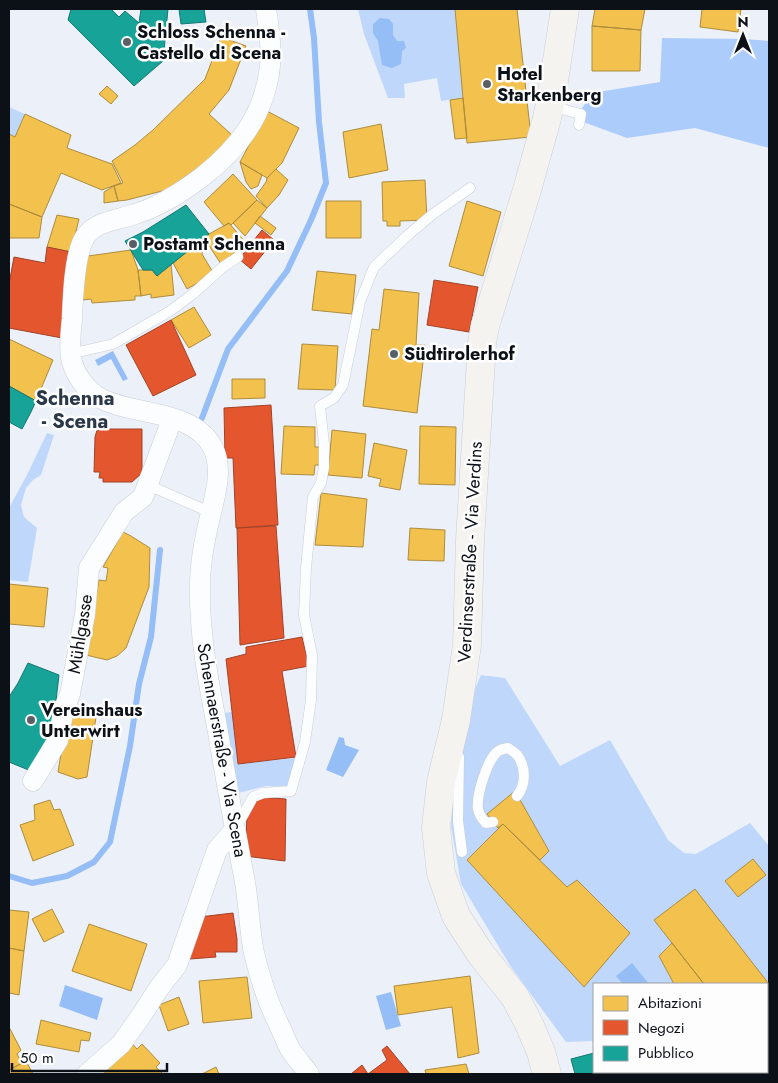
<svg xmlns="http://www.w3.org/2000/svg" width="778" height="1083" font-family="Jost,sans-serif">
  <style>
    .green { fill: #bed7fa }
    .forest { fill: #acccfc }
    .water { fill: #95bdf6 }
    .homes { fill: #f2c14e; stroke: #ad8c3e }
    .shops { fill: #e4572e; stroke: #a34227 }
    .public { fill: #17a398; stroke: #147772 }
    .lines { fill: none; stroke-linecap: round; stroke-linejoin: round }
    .stream { stroke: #95bdf6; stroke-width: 6 }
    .lane-casing { stroke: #c9ced6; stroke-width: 11 }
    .street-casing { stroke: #c9ced6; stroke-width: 21 }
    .secondary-casing { stroke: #c9ced6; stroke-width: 29 }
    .lane { stroke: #fcfdfe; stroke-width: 10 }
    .street { stroke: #fcfdfe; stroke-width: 20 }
    .secondary { stroke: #f5f3f0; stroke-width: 28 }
    .poi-dot { fill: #5a5f67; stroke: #fdfdfd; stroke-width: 2 }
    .labels { text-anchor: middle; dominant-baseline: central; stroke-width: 5; stroke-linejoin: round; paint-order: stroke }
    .poi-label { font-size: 18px; font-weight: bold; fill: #0c1118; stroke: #fdfdfd; text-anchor: start }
    .street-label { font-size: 18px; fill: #0c1118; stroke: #fdfdfd }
    .quarter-label { font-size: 20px; font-weight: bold; fill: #2b384a; stroke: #fdfdfd }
  </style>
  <rect width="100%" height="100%" fill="#ecf1f9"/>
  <path class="green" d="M 358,9 L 455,9 L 463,98 L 441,101 L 437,78 L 404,84 L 405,98 L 388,98 L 364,34 Z
    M 9,107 L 25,114 L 15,137 L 9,134 Z
    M 47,433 L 54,435 L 41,475 L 33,480 L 26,488 L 21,505 L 24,517 L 37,528 L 28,582 L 9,580 L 9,508 L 27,475 Z
    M 481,675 L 505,678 L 560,766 L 610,740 L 668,840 L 684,853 L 696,854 L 750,823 L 769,846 L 769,1074 L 653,1074 L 652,1072 L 767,1072 L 767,984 L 594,984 L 594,1041 L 566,1042 L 511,967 L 461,884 L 451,826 L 452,771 L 466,710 Z
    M 232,712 L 238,764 L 296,758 L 288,787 L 266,786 L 238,793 L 224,713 Z"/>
  <path class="forest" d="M 662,38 L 744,39 L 769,41 L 769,148 L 695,128 L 627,138 L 575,119 L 592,93 L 660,82 Z"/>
  <path class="water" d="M 380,18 L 389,19 L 393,24 L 393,35 L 397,41 L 404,41 L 406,48 L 402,51 L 401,64 L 392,68 L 382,65 L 378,41 L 373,33 L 373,24 Z
    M 113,351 L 128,379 L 123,381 L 111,359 L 98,366 L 95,360 Z
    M 339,737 L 344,738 L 345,745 L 359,750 L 343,777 L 326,770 Z
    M 632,963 L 649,984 L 623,984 L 616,976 Z
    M 65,985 L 103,998 L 97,1020 L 59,1006 Z
    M 391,992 L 401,1026 L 386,1030 L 376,996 Z"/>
  <path class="homes" d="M 455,9 L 517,9 L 531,137 L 467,143 Z
    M 595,9 L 645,9 L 641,30 L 592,26 Z
    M 702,9 L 741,9 L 738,32 L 700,27 Z
    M 592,26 L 641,30 L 640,71 L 592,71 Z
    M 221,37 L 246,46 L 229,90 L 209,114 L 233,136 L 202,165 L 166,190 L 127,200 L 118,201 L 114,186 L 123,183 L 112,161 L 135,145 L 153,130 L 205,79 Z
    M 107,86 L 118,96 L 111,104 L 99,94 Z
    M 463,98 L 467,138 L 455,139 L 450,100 Z
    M 267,111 L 299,128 L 282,163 L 267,178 L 240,162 Z
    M 25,114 L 71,135 L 67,148 L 112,164 L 121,183 L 102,190 L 61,173 L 42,217 L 9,204 L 9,134 L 15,137 Z
    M 381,124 L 388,170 L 349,178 L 343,132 Z
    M 240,162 L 262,175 L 258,186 L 251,189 L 246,182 Z
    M 276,169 L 288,180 L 279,195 L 267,208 L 256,196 L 266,182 L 267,178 Z
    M 233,174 L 257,200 L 231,225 L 229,223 L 224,226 L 204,202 Z
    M 425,180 L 427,220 L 400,221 L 400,226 L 387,226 L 387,221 L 383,221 L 382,182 Z
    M 114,186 L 118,201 L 104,203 L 104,192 Z
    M 257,200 L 267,208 L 245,236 L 233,223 Z
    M 326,201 L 361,201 L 361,238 L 326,238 Z
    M 467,201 L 501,212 L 483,276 L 449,266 Z
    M 9,204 L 42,217 L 39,238 L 9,238 Z
    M 57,215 L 79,219 L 71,252 L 47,247 Z
    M 260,216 L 276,228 L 271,235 L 255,223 Z
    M 229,223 L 246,243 L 221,264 L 204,238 L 209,234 Z
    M 200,241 L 204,248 L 202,254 L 214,274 L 187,289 L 173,263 Z
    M 131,250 L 138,270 L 141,296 L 135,296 L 135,300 L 92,303 L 91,299 L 83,300 L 81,257 Z
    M 171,264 L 174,295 L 151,298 L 151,294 L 141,296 L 138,270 L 152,270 L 157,276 Z
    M 317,271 L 356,275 L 352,314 L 312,310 Z
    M 384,289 L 419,293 L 416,345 L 425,345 L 417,413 L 363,406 L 372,329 L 379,330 Z
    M 194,307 L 211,335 L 189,348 L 171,320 Z
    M 9,339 L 53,360 L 36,401 L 9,386 Z
    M 302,344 L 338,346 L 335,390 L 298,389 Z
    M 232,379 L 265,379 L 265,398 L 232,399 Z
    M 284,426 L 315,427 L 315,447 L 321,447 L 320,465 L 315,465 L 314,475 L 281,474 Z
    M 420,426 L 456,427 L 455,485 L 419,484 Z
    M 332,430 L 366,434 L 362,478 L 328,475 Z
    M 374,443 L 407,450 L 400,490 L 379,486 L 381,479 L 368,476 Z
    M 321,493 L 367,499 L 363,547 L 315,545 Z
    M 410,528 L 445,530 L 444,561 L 408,560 Z
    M 123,532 L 131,536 L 150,548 L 149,587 L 126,648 L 117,656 L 107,660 L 86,655 L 99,580 L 106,581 L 108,568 L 103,567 Z
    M 9,584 L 48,588 L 44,627 L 9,624 Z
    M 68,712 L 96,717 L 87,777 L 78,779 L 58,772 Z
    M 515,791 L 549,851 L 540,860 L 503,824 L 498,828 L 487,814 Z
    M 50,800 L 54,810 L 60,809 L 74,845 L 33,861 L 20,825 L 35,820 L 34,805 Z
    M 503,824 L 567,887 L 577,880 L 630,933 L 584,987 L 467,860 Z
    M 753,859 L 766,875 L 738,897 L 725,881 Z
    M 695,889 L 769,984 L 769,1002 L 767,1004 L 767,984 L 704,984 L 654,920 Z
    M 52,909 L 64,932 L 44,942 L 32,919 Z
    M 9,910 L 29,912 L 24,951 L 9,948 Z
    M 89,924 L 147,944 L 131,991 L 72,971 Z
    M 672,943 L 704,984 L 674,984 L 659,956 Z
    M 9,948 L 24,951 L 19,995 L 9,993 Z
    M 470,976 L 479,1053 L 458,1058 L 452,1007 L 398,1015 L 394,986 Z
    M 247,977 L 252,1018 L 203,1023 L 199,981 Z
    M 179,997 L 189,1024 L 168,1031 L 159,1005 Z
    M 41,1020 L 91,1033 L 89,1041 L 81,1040 L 79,1052 L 36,1044 Z
    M 9,1027 L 21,1050 L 17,1054 L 22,1063 L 9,1070 Z
    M 767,1037 L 769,1037 L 769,1074 L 759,1074 L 759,1072 L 767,1072 Z
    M 128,1039 L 137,1049 L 142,1044 L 160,1063 L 156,1067 L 163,1074 L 90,1074 Z
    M 26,1061 L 33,1074 L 9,1074 L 9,1070 Z
    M 466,1064 L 469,1074 L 426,1074 L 425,1070 Z
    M 216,1067 L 219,1074 L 202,1074 Z"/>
  <path class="shops" d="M 262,230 L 274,240 L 251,269 L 239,259 Z
    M 47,247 L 71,252 L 62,338 L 9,328 L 9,284 L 14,257 L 45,263 Z
    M 434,280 L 478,287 L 469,332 L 427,325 Z
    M 171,320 L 196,375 L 153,396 L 126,345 Z
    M 271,405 L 278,525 L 236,528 L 233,458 L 225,458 L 224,408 Z
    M 105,429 L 142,429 L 142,473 L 132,482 L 103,482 L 103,478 L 99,478 L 100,472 L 94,472 L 95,437 L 97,430 L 103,430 Z
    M 276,526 L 284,638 L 240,645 L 237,528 Z
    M 302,637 L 309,666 L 282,671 L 296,757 L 238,764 L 226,659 L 246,654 L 246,647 Z
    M 258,797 L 286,799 L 285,861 L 245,856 L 247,817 Z
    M 233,913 L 237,939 L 237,952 L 215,952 L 216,957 L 190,959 L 199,917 Z
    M 387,1046 L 410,1074 L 351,1074 L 362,1065 L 368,1074 L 387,1060 L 382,1050 Z"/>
  <path class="public" d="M 71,9 L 111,9 L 119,17 L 125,11 L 139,23 L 141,9 L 168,9 L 163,61 L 134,86 L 68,20 Z
    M 179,9 L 204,9 L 206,22 L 181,24 Z
    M 186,205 L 209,234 L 157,276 L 152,270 L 143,270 L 125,241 L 143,232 Z
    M 9,386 L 36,401 L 31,412 L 22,429 L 9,422 Z
    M 28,663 L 59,675 L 51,743 L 31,771 L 9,762 L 9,697 L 18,683 Z
    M 594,1053 L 594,1072 L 634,1072 L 634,1074 L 575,1074 L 571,1059 Z"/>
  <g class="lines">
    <path class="stream" d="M 202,418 L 228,349 L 287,271 L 311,220 L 326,183 L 319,122 L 314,38 L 310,9
      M 9,876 L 32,883 L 67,876 L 94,862 L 110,842 L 130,746 L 139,684 L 151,637 L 160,550"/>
    <g class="lane-casing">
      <path id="lane" d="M 552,101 L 565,110 L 581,114 L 579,125
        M 70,354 L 113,344 L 170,311 L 193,294 L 223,267 L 238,257
        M 147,487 L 157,489 L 212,513
        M 459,757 L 458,821 L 462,852
        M 493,822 L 486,823 C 482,819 479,815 478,809 C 476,796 487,761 497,752 C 500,749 503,749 508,748 C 511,750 516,753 518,756 C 526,768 526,785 517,796
        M 237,826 L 253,797 L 263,793 L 291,791 L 305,742 L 311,700 L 312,655 L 304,615 L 306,568 L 313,497 L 321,483 L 324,467 L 324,444 L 320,406 L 334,398 L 343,385 L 360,302 L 374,267 L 408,235 L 433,214 L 470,188"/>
    </g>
    <g class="street-casing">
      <path id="street" d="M 266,9 C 269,27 272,47 270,66 C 265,114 239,148 202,177 C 182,192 159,207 135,214 C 116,221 90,221 82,243 C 74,262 73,298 72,319 C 71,331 69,345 71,357 C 73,372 86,391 100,398 C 133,416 194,409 213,448 C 225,472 212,505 207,530 C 203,548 200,568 200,586 C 199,636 209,684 218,732 C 226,781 235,829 244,877 C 249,902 249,928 254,953 C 258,969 263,987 269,1002 C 272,1010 276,1018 279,1025 C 283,1033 286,1041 290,1049 C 296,1058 303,1066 309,1074
        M 33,781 L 58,740 L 64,709 L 70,694 L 85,614 L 89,568 L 124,512 L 143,497 L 168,430 L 171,418
        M 87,1074 L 121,1044 L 143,1013 L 159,988 L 177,965 L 217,850 L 235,829"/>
    </g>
    <g class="secondary-casing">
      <path id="secondary" d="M 547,1074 L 541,1052 L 530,1026 L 515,997 L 480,953 L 456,916 L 441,873 L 436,828 L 441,782 L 456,720 L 467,645 L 470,540 L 482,343 L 485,326 L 527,190 L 547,118 L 551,100 L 565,9"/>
    </g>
    <use href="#lane" class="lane"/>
    <use href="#street" class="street"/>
    <use href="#secondary" class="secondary"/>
  </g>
  <g class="poi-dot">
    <circle cx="127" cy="42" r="5"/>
    <circle cx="487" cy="84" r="5"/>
    <circle cx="133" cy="244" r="5"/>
    <circle cx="394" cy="354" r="5"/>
    <circle cx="31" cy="720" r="5"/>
  </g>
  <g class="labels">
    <g class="poi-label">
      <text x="137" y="32">Schloss Schenna -<tspan x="137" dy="21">Castello di Scena</tspan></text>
      <text x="497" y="74">Hotel<tspan x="497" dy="21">Starkenberg</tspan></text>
      <text x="143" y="244">Postamt Schenna</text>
      <text x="404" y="354">Südtirolerhof</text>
      <text x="41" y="710">Vereinshaus<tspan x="41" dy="21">Unterwirt</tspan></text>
    </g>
    <g class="street-label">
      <text transform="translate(470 552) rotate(-87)">Verdinserstraße - Via Verdins</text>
      <text transform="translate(80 634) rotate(-81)">Mühlgasse</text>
      <text transform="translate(222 750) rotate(80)">Schennaerstraße - Via Scena</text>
    </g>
    <g class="quarter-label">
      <text x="75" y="398">Schenna<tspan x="75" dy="23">- Scena</tspan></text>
    </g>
  </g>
  <rect width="778" height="1083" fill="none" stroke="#0c1118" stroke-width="20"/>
  <rect x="593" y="983" width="175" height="90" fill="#fdfdfd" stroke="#9d9fa1"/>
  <rect x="603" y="996" width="25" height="15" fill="#f2c14e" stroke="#9d9fa1"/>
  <text x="638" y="1008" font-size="15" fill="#0c1118">Abitazioni</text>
  <rect x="603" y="1020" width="25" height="15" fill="#e4572e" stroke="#9d9fa1"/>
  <text x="638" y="1033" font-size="15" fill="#0c1118">Negozi</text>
  <rect x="603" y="1046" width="25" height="15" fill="#17a398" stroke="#9d9fa1"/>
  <text x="638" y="1058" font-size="15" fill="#0c1118">Pubblico</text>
  <g transform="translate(743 35)" stroke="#fdfdfd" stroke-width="4" paint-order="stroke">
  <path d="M0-4L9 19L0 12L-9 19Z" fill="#0c1118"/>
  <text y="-8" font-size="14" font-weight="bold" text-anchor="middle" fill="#0c1118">N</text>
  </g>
  <path d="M12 1063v8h155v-8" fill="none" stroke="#0c1118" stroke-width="2.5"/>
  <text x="20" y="1063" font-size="15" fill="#0c1118" stroke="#fdfdfd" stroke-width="4" paint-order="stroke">50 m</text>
</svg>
